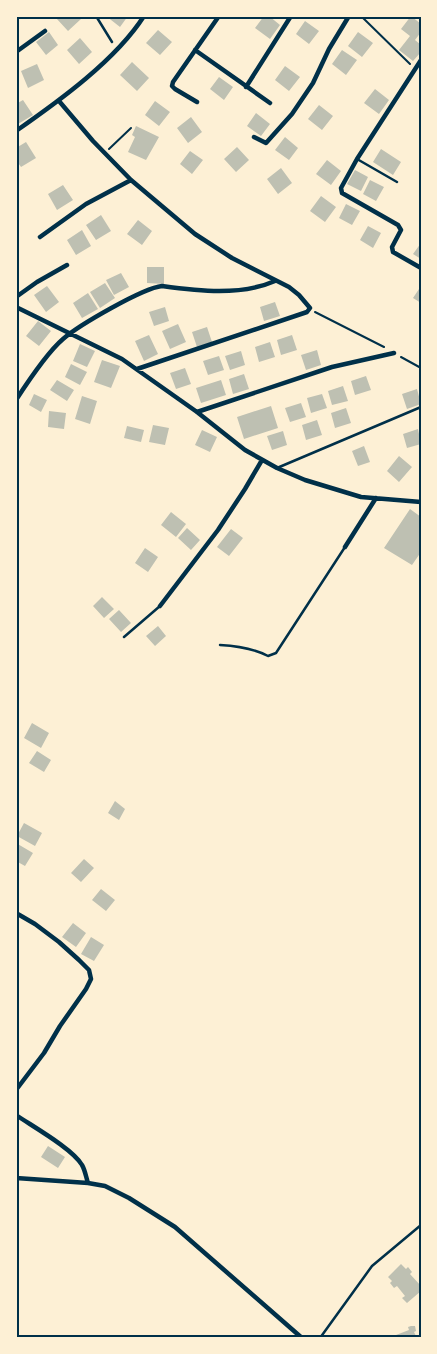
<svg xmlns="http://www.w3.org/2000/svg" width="437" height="1354" font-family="Overpass,sans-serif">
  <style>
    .building { fill: #bec0b2 }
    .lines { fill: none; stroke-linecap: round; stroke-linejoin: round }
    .path { stroke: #003049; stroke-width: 2 }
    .service { stroke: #003049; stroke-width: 2.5 }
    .minor { stroke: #003049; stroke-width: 4.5 }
    .neatline { fill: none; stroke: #003049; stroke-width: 2 }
  </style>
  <rect width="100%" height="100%" fill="#fdf0d5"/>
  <path class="building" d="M 58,16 L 78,16 L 81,19 L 68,31 L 56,18 Z
    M 106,16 L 128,16 L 120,27 Z
    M 264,16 L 269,16 L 280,25 L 270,39 L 255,28 Z
    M 411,16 L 421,24 L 421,32 L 415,40 L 421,45 L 421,52 L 413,61 L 399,50 L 410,36 L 401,29 Z
    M 305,21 L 319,31 L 309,44 L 296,34 Z
    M 158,30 L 172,42 L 160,55 L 146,43 Z
    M 49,32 L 58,45 L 46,55 L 36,42 Z
    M 358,32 L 373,43 L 362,57 L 348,46 Z
    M 80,38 L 92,52 L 79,64 L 67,50 Z
    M 342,50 L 357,60 L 346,75 L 332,64 Z
    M 132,62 L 149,78 L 137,91 L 120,75 Z
    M 37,64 L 44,80 L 28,88 L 21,71 Z
    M 285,66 L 300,77 L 289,91 L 275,80 Z
    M 219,77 L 233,87 L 224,100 L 210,89 Z
    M 375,89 L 389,100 L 379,114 L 364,103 Z
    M 23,100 L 33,115 L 18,124 L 16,122 L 16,104 Z
    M 155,101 L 170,112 L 159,126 L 145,115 Z
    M 319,105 L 333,116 L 322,130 L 308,119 Z
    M 256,113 L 270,124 L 261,136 L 247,126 Z
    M 191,117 L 202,132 L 188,143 L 177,128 Z
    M 136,126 L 159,137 L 146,160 L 128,152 L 135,137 L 132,135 Z
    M 285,137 L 298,148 L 289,160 L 275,150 Z
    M 26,142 L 36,158 L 21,167 L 16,160 L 16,148 Z
    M 237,147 L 249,160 L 236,172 L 224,159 Z
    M 381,149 L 401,162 L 393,175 L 373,162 Z
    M 190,151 L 203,160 L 192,174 L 180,164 Z
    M 327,160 L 341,171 L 331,185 L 316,174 Z
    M 281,168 L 292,183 L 278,194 L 267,179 Z
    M 355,170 L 368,177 L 361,191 L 347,184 Z
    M 370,180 L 384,187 L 376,201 L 363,194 Z
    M 63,185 L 73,200 L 57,210 L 48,194 Z
    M 321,196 L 336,207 L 325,222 L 310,211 Z
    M 346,204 L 360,211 L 352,225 L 339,218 Z
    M 101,215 L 111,231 L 96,240 L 86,225 Z
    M 138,220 L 152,231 L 142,245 L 127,234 Z
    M 368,226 L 381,233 L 373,248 L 360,240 Z
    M 82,230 L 91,246 L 76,255 L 67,240 Z
    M 421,243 L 421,259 L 413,254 Z
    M 147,267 L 164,267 L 164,284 L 147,283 Z
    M 121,273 L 129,287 L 114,295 L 106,280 Z
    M 105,283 L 115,298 L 100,308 L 90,292 Z
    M 47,286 L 59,302 L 46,312 L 34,295 Z
    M 421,286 L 421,303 L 413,298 Z
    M 88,293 L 98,309 L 82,318 L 73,303 Z
    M 275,302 L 280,316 L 264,321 L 260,307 Z
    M 165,307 L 169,321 L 154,326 L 149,312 Z
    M 38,321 L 51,331 L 39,346 L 26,336 Z
    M 178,324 L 186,342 L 170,349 L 162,331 Z
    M 207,327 L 212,342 L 197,347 L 192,332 Z
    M 149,335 L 158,354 L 144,361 L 135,341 Z
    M 292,335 L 297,350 L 281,355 L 277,340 Z
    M 270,342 L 275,357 L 259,362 L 255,347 Z
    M 80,344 L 95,351 L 87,367 L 73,361 Z
    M 317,350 L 321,365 L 306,370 L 301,355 Z
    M 241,351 L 245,365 L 230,370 L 225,356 Z
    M 219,356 L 224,370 L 208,375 L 203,361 Z
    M 102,360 L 120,366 L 111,388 L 94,382 Z
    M 71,364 L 87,372 L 80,385 L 65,377 Z
    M 185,368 L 191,384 L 176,389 L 170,373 Z
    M 244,374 L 249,389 L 233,394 L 229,379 Z
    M 366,376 L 371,390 L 355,395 L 351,381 Z
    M 57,380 L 74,390 L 67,401 L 50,390 Z
    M 221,380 L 226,395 L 201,403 L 196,388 Z
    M 343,386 L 348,401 L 332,405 L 328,391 Z
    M 417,389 L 421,404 L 407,409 L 402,394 Z
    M 34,394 L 47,400 L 41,412 L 29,405 Z
    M 322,394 L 327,408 L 311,413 L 307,398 Z
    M 82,396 L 97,401 L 90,424 L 75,419 Z
    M 301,403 L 306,417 L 290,422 L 285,408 Z
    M 271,406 L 278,428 L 244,439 L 237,417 Z
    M 346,408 L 351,423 L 335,428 L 331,413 Z
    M 49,411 L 66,413 L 64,429 L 48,427 Z
    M 317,420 L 322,435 L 306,440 L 302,425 Z
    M 153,425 L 169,428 L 165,445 L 149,442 Z
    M 127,426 L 144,430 L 141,442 L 124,438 Z
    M 418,429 L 421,444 L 407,448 L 403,434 Z
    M 202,430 L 217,437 L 210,452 L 195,445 Z
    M 283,431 L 287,445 L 272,450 L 267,436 Z
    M 364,446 L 370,462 L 358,466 L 352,451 Z
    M 399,456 L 412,467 L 399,482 L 387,471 Z
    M 410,509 L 421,517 L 421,552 L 412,565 L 384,548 Z
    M 171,512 L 186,524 L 176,537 L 161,525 Z
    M 187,528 L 200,540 L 191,550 L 178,538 Z
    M 231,529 L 243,538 L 229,556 L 217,547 Z
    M 145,548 L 158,557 L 148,572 L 135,563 Z
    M 102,597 L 114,609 L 104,618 L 93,606 Z
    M 119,610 L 131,623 L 121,632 L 109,619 Z
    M 158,626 L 166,636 L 155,646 L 146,636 Z
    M 32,723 L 49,733 L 41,748 L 24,738 Z
    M 37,751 L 51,760 L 44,772 L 29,763 Z
    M 115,801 L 125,809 L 119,820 L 108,813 Z
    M 24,823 L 42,833 L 35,846 L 17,836 Z
    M 16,843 L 33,853 L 25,866 L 16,861 Z
    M 84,859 L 94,868 L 81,882 L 71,873 Z
    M 101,889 L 115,900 L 106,911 L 92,900 Z
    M 73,923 L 86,933 L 76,947 L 62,937 Z
    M 91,937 L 104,945 L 94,961 L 81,954 Z
    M 48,1146 L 65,1157 L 58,1168 L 41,1157 Z
    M 401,1264 L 406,1269 L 408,1267 L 412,1272 L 410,1274 L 421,1286 L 421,1291 L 407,1303 L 402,1298 L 405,1296 L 397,1286 L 394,1288 L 390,1283 L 392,1281 L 388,1277 Z
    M 411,1326 L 415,1326 L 416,1331 L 414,1332 L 417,1338 L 397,1338 L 396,1335 L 409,1330 L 408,1327 Z"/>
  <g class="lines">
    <path class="path" d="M 361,16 L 410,64
      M 109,149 L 131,128
      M 315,312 L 384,347
      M 401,357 L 421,368"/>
    <path class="service" d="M 96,16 L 112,42
      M 357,159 L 397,182
      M 277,468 L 421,407
      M 124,637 L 160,606
      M 220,645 C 237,646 253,648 268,656 L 276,653 L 345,547
      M 320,1338 L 372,1266 L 421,1225"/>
    <path class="minor" d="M 195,50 L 270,103
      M 16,52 L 45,31
      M 421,60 L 357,159 L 341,188 L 342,193 L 398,225 L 401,230 L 392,247 L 393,252 L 421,268
      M 246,87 L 291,16
      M 59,101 L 93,141 L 131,180 L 195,234 L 232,258 L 289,287 L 299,295 L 310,308 L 307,312 L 137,369
      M 197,102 L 175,89 L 172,86 L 173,82 L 219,16
      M 16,131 C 59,101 116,60 144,16
      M 254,137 L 266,143 L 292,114 L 313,83 L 329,49 L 349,16
      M 40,237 L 86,204 L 131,180
      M 16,297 L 37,282 L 67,265
      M 16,307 L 122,359 L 197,412 L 245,450 L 277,468 L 305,480 L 361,497 L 421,502
      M 16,400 C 27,383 49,351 63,339 C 79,325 143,288 162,286 C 198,291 241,296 275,281
      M 197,412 L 332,367 L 394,353
      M 345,547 L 376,498
      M 160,606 L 218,530 L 245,489 L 262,460
      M 16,913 L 35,924 L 59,942 L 79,960 L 89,970 L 91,979 L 86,989 L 60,1026 L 44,1053 L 16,1090
      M 16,1115 C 32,1126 73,1149 82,1165 C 85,1170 86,1177 88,1183
      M 16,1178 L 88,1183 L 105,1186 L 129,1198 L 175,1227 L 302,1338"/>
  </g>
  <rect width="437" height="1354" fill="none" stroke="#fdf0d5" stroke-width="35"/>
  <rect x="18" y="18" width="402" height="1318" class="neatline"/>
</svg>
